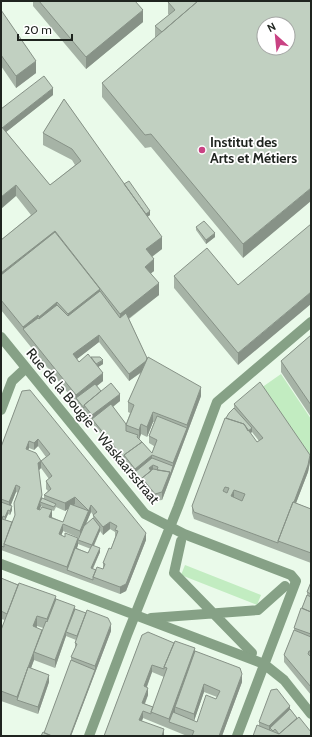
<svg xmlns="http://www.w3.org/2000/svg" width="312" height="737" font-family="Cabin,sans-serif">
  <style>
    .green { fill: #c2ecc1 }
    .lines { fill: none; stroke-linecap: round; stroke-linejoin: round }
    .pedestrian { stroke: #86a186; stroke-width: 10 }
    .minor { stroke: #86a186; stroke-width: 10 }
    .wall { fill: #a6b3a6; fill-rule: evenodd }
    .shaded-wall { fill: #879287 }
    .building { fill: #c1d0c1; stroke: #879287; fill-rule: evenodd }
    .poi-dot { fill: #c94283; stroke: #fff; stroke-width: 1.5 }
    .labels { text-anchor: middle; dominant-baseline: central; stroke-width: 3.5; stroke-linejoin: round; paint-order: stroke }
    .poi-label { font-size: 14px; font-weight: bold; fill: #1f241f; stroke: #fff; text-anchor: start }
    .street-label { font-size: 14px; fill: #1f241f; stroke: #fff }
  </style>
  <rect width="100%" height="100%" fill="#eafaea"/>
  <path class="green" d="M 281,374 L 311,419 L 311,463 L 261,388 Z
    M 185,565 L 261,595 L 257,605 L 181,575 Z"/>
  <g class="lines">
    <path class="pedestrian" d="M 181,541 L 174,573 L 252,653
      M 151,618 L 258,610 L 285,586"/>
    <path class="minor" d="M 1,337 L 145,514 L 184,534 L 291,575 L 296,581 L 237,736
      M 1,410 L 12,381 L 26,368
      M 1,564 L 264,664 L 284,680 L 311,714
      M 89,736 L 127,635 L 178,507 L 217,402 L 311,322"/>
  </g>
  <path class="wall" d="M 33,1 L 135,1 L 143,22 L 86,69 L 33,6 Z
    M 311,1 L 243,258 L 151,147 L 145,148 L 102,97 L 102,83 L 155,38 L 155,26 L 169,15 L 168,14 L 168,2 Z
    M 1,10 L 36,73 L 16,88 L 1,66 Z
    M 53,95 L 6,132 L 50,185 L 75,165 L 72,160 L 43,145 L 43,133 L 64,99 L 124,184 L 150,215 L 147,217 L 162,249 L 152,257 L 154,271 L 151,273 L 159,295 L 129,319 L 147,358 L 201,396 L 162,500 L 155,501 L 1,310 L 1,240 L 31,215 L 16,196 L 1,109 ZM 99,342 L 129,381 L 142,372 L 128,402 L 128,412 L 130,413 L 126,424 L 113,407 L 120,401 L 101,391 L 97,386 L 103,381 L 98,367 L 103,364 L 91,357 L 79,362 L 77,359 ZM 153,422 L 154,422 L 149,436 L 149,443 L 154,446 L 152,453 L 139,439 L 141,434 L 147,437 Z
    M 196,227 L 215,237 L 206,244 L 196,230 Z
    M 174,276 L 238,285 L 238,365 L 174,288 Z
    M 311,335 L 311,417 L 281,372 L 281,361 Z
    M 22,391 L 146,540 L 126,591 L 120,594 L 1,550 L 1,447 ZM 38,446 L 46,457 L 41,461 L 28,450 L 29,448 L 34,450 ZM 41,468 L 49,479 L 46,481 L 46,489 L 48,491 L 44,495 L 44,499 L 42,498 L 39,470 ZM 16,492 L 18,493 L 14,503 L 15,516 L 12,522 L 5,520 L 8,514 L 10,515 L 12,510 L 10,506 ZM 41,506 L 42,507 L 40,510 L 39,510 ZM 56,507 L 65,511 L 69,508 L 63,522 L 52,517 L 52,510 L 54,511 ZM 91,512 L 93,515 L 93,518 L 86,524 ZM 110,529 L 115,532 L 115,537 L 111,549 L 103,563 L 103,569 L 96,570 L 93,569 L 100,552 L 94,546 L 100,531 L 103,535 ZM 63,531 L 79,538 L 78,540 L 78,544 L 91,549 L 88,553 L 77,548 L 78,545 L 65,537 L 61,535 Z
    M 234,404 L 310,462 L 308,472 L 296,503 L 311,509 L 311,563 L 194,519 L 192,513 L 192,506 L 226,418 L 234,408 ZM 252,432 L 259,441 L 257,442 L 250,433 Z
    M 1,578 L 56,599 L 75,609 L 111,631 L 71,736 L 44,733 L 71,661 L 71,657 L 75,649 L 75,643 L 76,640 L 66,636 L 55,668 L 34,660 L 31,668 L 49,682 L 38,714 L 1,701 L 1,630 L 5,620 L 1,619 ZM 37,626 L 43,628 L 42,632 L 36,628 Z
    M 311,582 L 311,695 L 284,662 L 284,655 L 294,630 L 294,628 L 307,595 L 307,592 Z
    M 142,635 L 195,651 L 242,682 L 222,736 L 187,736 L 143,718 L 142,721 L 164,736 L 104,736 ZM 152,672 L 164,677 L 153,707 L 145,704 L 148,695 L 147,687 ZM 204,692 L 217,697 L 216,699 L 197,722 L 194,721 Z
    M 290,709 L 297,718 L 311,732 L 253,736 L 259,726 L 259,722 Z"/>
  <path class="shaded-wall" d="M 143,10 L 143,22 L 86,69 L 86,57 Z
    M 36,61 L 36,73 L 16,88 L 16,76 Z
    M 53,88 L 53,95 L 1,136 L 1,129 Z
    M 16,185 L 16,196 L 1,209 L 1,197 Z
    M 311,188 L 311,201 L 243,258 L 243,244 Z
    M 150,211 L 150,215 L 142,221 L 142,217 Z
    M 55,231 L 55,242 L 1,285 L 1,273 Z
    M 215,233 L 215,237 L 206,244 L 206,240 Z
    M 162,237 L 162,249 L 146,261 L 146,249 Z
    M 154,259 L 154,271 L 145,278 L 145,267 Z
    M 159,283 L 159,295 L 120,325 L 120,314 Z
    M 100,289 L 100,299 L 68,324 L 68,314 Z
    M 311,292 L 311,304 L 238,365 L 238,353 Z
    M 57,302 L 57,312 L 39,327 L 39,317 Z
    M 38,315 L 38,325 L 23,329 L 23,327 Z
    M 99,335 L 99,342 L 73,362 L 73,354 Z
    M 148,359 L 148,367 L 129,381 L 129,374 Z
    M 103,360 L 103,364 L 95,369 L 95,366 Z
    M 103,373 L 103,381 L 78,401 L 76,398 L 76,395 Z
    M 201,387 L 201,396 L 162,500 L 162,492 L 170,472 L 173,466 L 173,463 L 187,428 L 187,425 Z
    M 120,394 L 120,401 L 94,421 L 92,419 L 92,423 L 92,415 Z
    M 153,412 L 153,422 L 147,437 L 147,427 Z
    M 141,424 L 141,434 L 139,440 L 139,430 Z
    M 252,428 L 252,432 L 247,436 L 247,432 Z
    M 38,439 L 38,446 L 34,450 L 34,443 Z
    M 29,441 L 29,448 L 26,456 L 26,449 Z
    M 152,455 L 152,462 L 135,472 L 135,469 Z
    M 310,455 L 310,462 L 308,472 L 281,542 L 279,541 Z
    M 41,461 L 41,468 L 38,471 L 38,463 Z
    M 153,465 L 153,469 L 149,472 L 149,468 Z
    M 16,485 L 16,492 L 9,510 L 9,502 Z
    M 234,490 L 234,498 L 231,496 Z
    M 42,495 L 42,502 L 40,502 L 41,506 L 37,517 L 37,509 Z
    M 75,497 L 75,504 L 65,511 L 65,503 Z
    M 91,505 L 91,512 L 80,538 L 80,531 Z
    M 12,506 L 12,510 L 10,515 L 10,511 Z
    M 8,510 L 8,514 L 5,521 L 5,517 Z
    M 52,510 L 52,518 L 49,517 Z
    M 110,522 L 110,529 L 103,535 L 103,527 Z
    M 63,524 L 63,531 L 59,542 L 59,534 Z
    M 100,527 L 100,531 L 92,549 L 92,545 Z
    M 146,533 L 146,540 L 126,591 L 120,594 L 120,587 Z
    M 78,538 L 78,545 L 68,571 L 67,570 L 67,567 Z
    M 100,548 L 100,552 L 91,572 L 91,568 Z
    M 56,596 L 56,606 L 47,629 L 47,619 Z
    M 75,606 L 75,613 L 66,632 L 66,636 L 55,668 L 55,660 Z
    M 37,616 L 37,626 L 33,636 L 33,626 Z
    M 111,624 L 111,631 L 71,736 L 70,736 L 95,670 L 95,666 Z
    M 42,630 L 42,640 L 34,652 L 34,660 L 19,700 L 17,700 L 17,697 Z
    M 195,648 L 195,658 L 175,707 L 175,713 L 169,722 L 169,719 Z
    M 152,665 L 152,672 L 144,694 L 144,686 Z
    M 242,674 L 242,682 L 222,736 L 219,736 Z
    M 49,675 L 49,682 L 38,714 L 38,707 Z
    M 204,684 L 204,692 L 194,721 L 194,714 Z
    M 148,688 L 148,695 L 142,710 L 142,703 Z
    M 290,706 L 290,713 L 270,728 L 270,732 L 269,733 L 269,726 Z
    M 143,711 L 143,718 L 139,727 L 139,720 Z
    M 164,729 L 164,736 L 162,736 Z"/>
  <path class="building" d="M 39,1 L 135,1 L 143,10 L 86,57 Z
    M 169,1 L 198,1 L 162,32 L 155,26 L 175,10 L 168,2 Z
    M 198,1 L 311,1 L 311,188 L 243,244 L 151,134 L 145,135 L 102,83 ZM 264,24 L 288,24 L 288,48 L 264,48 Z
    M 1,10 L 36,61 L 16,76 L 1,55 Z
    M 44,76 L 53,88 L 2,128 L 1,126 L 1,109 Z
    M 64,99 L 162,237 L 146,249 L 154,259 L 145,267 L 159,283 L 120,314 L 55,231 L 1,273 L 1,240 L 37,211 L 16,185 L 1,197 L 1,126 L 50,185 L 81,161 L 72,149 L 43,133 Z
    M 129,181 L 150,211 L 146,214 L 124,184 Z
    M 204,221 L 215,233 L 206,240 L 196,227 Z
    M 311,224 L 311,292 L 238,353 L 174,276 L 207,248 L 238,285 Z
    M 55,232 L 100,289 L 68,314 L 57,302 L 39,317 L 38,315 L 23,327 L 1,300 L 1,275 Z
    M 100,291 L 120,318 L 126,313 L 147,358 L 146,361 L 129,374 L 99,335 L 73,354 L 79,362 L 88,354 L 103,373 L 76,395 L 23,329 L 38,318 L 39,319 L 57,305 L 68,316 Z
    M 311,335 L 311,405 L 281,361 Z
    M 91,357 L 100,357 L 103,360 L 96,364 Z
    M 148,357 L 201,387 L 187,425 L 153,412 L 147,427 L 141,424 L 139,430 L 126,425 L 134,405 L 128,402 Z
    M 260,382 L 310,455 L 308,465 L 294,502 L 293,502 L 278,541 L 278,543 L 194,512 L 192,506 L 225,418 L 244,424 L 257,442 L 263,438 L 234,404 ZM 225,487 L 229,488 L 227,493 L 223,491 ZM 234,490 L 245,494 L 242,501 L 231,496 Z
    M 111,383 L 120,394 L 92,415 L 84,405 Z
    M 95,384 L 101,391 L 84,405 L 84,408 L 76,398 Z
    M 30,390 L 146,533 L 126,584 L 120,587 L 93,577 L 97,567 L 103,569 L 105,564 L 103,563 L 109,548 L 111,549 L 118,531 L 115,530 L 117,526 L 110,522 L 103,527 L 93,515 L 97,512 L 91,505 L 80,531 L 63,524 L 59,534 L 65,537 L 65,533 L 78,538 L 67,567 L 4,544 L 15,515 L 14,503 L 20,487 L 16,485 L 9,502 L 1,499 L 1,447 L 22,391 ZM 38,439 L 50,454 L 41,461 L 36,453 L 26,449 L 29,441 L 34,443 ZM 41,461 L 52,476 L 46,481 L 51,489 L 44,495 L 65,503 L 75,497 L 89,511 L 70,504 L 63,522 L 49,517 L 52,510 L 42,507 L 40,510 L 37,509 L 42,495 L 38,463 Z
    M 111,404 L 126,424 L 126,431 L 138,435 L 137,437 L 142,442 L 124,455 L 124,458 L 92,419 Z
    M 234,408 L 252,428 L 248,431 L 244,424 L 226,418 L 229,413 Z
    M 157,416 L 187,428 L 173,463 L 152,455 L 135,469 L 124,455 L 142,442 L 152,453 L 157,440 L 149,436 Z
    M 152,458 L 173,466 L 170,476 L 170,472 L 157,470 L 158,467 L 153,465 L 149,468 L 151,471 L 142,478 L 142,481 L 135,472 Z
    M 153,469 L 170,472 L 162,492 L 155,494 L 142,478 Z
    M 42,498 L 56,504 L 54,507 L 40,502 Z
    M 1,502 L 12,506 L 10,511 L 8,510 L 5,517 L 3,516 L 2,519 L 12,522 L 4,544 L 4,547 L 1,546 Z
    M 293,502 L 311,509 L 311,553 L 278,541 Z
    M 93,518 L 100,527 L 92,545 L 100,548 L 91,568 L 96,570 L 93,577 L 93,580 L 67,570 L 75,548 L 88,553 L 92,545 L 78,540 L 84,526 Z
    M 1,578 L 18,585 L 7,614 L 1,611 Z
    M 311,582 L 311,594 L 307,592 Z
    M 19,583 L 56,596 L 47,619 L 37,616 L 33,626 L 42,630 L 17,697 L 1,691 L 1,630 Z
    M 307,595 L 311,597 L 311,612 L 302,608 Z
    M 56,599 L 75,606 L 55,660 L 34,652 L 46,621 L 47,622 Z
    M 301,608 L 311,612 L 311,634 L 294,628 Z
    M 75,609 L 86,613 L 77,636 L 66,632 Z
    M 87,610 L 108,618 L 111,624 L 95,666 L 71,657 L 77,644 L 75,643 Z
    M 294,630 L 311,637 L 311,651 L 309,651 L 308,654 L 311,657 L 311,687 L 284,655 Z
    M 148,632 L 174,643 L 164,667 L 164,669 L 152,665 L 144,686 L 148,688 L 142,703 L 153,707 L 151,712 L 151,714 L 143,711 L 139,720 L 164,729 L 162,736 L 104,736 L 142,635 Z
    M 175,641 L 195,648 L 169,719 L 151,712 L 167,668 L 164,667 Z
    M 195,651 L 240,668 L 242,674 L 219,736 L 192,736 L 194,731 L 169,722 L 173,712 L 197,722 L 206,695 L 216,699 L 220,691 L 204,684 L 194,714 L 175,707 Z
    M 71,660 L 95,670 L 70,736 L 52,736 L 44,733 Z
    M 28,667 L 49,675 L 38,707 L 17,700 Z
    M 277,689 L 290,706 L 269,726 L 259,722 L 271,690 Z
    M 290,709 L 297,718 L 279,734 L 275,729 L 273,731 L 270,728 Z
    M 299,717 L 311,732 L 311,736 L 253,736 L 257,725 L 279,734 Z
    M 43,732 L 52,736 L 41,736 Z"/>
  <circle class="poi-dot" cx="202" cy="150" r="4"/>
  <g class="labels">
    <g class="poi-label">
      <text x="210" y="142">Institut des<tspan x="210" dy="16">Arts et Métiers</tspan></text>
    </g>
    <g class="street-label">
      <text transform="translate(93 426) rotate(50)">Rue de la Bougie - Waskaarsstraat</text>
    </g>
  </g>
  <rect width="312" height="737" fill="none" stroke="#1f241f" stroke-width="4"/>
  <g transform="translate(276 36) rotate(333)"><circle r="19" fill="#ffffff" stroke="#a5a7a5"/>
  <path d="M0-3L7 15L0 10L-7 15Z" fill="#c94283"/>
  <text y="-6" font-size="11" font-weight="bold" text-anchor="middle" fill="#1f241f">N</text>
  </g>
  <path d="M18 34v6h54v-6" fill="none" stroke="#1f241f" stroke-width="2"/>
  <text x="24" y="34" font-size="12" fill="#1f241f" stroke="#ffffff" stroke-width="3" paint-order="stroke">20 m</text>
</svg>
